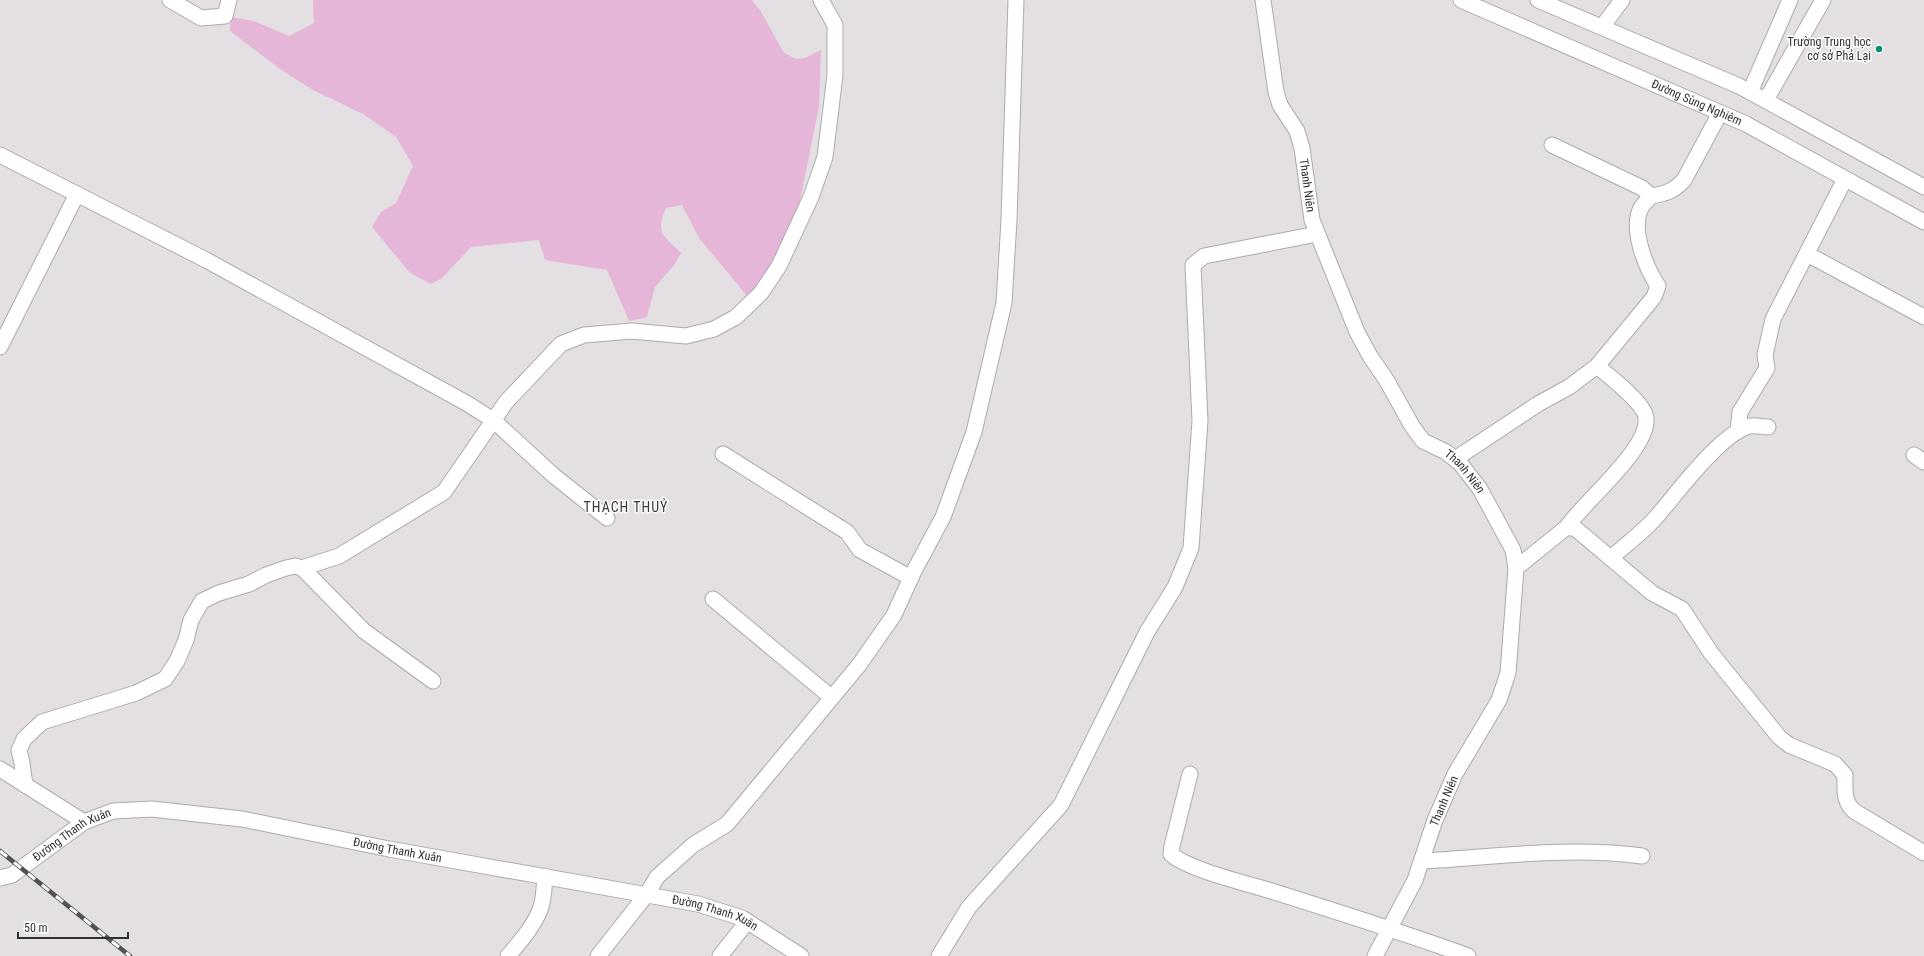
<svg xmlns="http://www.w3.org/2000/svg" width="1924" height="956" font-family="'Roboto Condensed',sans-serif">
  <style>
    .green { fill: #e5b6d7 }
    .lines { fill: none; stroke-linecap: round; stroke-linejoin: round }
    .minor-casing { stroke: #adaaac; stroke-width: 17 }
    .minor { stroke: #fff; stroke-width: 15 }
    .rail-casing { stroke: #535152; stroke-width: 4.5 }
    .rail { stroke: #fff; stroke-width: 3; stroke-dasharray: 9; stroke-linecap: butt }
    .poi-dot { fill: #0c8d73; stroke: #fff; stroke-width: 1.5 }
    .labels { text-anchor: middle; dominant-baseline: central; stroke-width: 3; stroke-linejoin: round; paint-order: stroke }
    .poi-label { font-size: 12px; fill: #323132; stroke: #fff; text-anchor: end }
    .street-label { font-size: 12px; fill: #323132; stroke: #fff }
    .quarter-label { font-size: 14px; letter-spacing: 1px; fill: #3c393b; stroke: #fff }
  </style>
  <rect width="100%" height="100%" fill="#e3dfe2"/>
  <path class="green" d="M 313,0 L 752,0 L 760,10 L 784,53 L 796,59 L 805,58 L 821,50 L 819,106 L 798,211 L 775,263 L 748,297 L 699,238 L 682,205 L 666,208 C 655,234 663,235 681,253 L 675,264 L 655,287 L 647,317 L 629,321 L 607,270 L 545,260 L 539,240 L 471,247 L 442,278 L 431,284 L 410,273 L 372,227 L 381,212 L 396,203 L 413,166 L 396,137 L 363,114 L 313,90 L 280,69 L 230,31 L 231,17 L 254,21 L 289,36 L 314,23 Z"/>
  <g class="lines">
    <g class="minor-casing">
      <g id="minor">
        <path d="M 170,0 L 201,18 L 225,16 L 229,0"/>
        <path id="s1" d="M 1263,0 L 1276,92 L 1280,105 L 1297,131 L 1302,148 L 1312,220 L 1357,332 L 1370,356 L 1387,381 L 1412,426 L 1423,441 L 1446,452 L 1460,463 L 1480,489 L 1513,550 L 1516,568 L 1508,673 L 1499,700 L 1455,774 L 1435,820 L 1415,880 L 1375,956"/>
        <path id="s2" d="M 1461,0 L 1746,124 L 1924,222"/>
        <path d="M 1538,0 L 1739,86 L 1924,187"/>
        <path d="M 1602,27 L 1622,0"/>
        <path d="M 1750,92 L 1790,0"/>
        <path d="M 1766,100 L 1823,0"/>
        <path d="M 1552,145 L 1642,188 L 1651,196"/>
        <path d="M 0,155 L 206,260 L 468,404 L 493,420 L 553,475 L 607,518"/>
        <path d="M 1807,254 L 1924,317"/>
        <path d="M 0,347 L 77,194"/>
        <path d="M 1738,431 L 1740,412 L 1767,368 L 1765,355 L 1773,319 L 1845,179"/>
        <path d="M 723,454 L 839,527 L 847,532 L 860,550 L 911,578"/>
        <path d="M 1914,455 L 1924,462"/>
        <path d="M 1455,459 L 1538,404 L 1569,387 L 1597,366 L 1654,297 L 1658,286 C 1646,268 1630,229 1641,208 C 1643,204 1648,200 1651,196 C 1665,194 1674,191 1684,180 L 1720,113"/>
        <path d="M 1567,527 C 1582,503 1656,444 1645,414 C 1640,400 1609,376 1597,366"/>
        <path d="M 1611,558 C 1626,544 1645,531 1658,515 C 1678,492 1721,433 1750,426 C 1755,425 1763,427 1768,427"/>
        <path d="M 302,568 L 364,631 L 433,681"/>
        <path d="M 1516,568 L 1567,527 L 1576,529 L 1652,593 L 1682,609 L 1711,653 L 1779,737 L 1789,745 L 1835,764 L 1845,775 C 1845,789 1843,801 1854,811 L 1924,853"/>
        <path d="M 713,599 L 831,697"/>
        <path d="M 0,769 L 84,822"/>
        <path d="M 1190,774 L 1172,846 L 1171,854 C 1187,869 1245,883 1268,890 C 1335,911 1402,932 1468,956"/>
        <path d="M 25,785 L 22,763 L 19,750 L 24,739 L 42,722 L 136,693 L 165,679 L 177,661 L 186,640 L 191,620 L 202,601 L 219,593 L 249,584 L 266,575 L 286,568 L 295,566 L 302,568 L 339,556 L 444,492 L 506,402 L 561,344 L 584,335 L 632,331 L 686,336 L 714,329 L 736,317 L 761,293 L 779,266 L 811,197 L 825,157 L 835,75 L 835,25 L 821,0"/>
        <path d="M 1422,861 C 1495,857 1570,846 1642,856"/>
        <path id="s3" d="M 0,878 L 12,875 L 84,822 L 113,811 L 152,809 L 242,819 L 389,849 L 698,904 L 742,918 L 801,956"/>
        <path d="M 508,956 C 520,942 535,925 541,907 C 544,898 544,886 545,876"/>
        <path d="M 598,956 L 647,894 L 657,877 L 693,845 L 727,824 L 859,665 L 894,615 L 914,571 L 943,517 L 974,432 L 1004,303 L 1009,220 L 1016,0"/>
        <path d="M 720,956 L 747,922"/>
        <path d="M 939,956 L 969,907 L 1061,805 L 1147,632 L 1175,587 L 1191,548 L 1200,421 L 1193,265 L 1204,256 L 1317,234"/>
      </g>
    </g>
    <use href="#minor" class="minor"/>
    <g class="rail-casing">
      <path id="rail" d="M 0,851 L 130,956"/>
    </g>
    <use href="#rail" class="rail"/>
  </g>
  <circle class="poi-dot" cx="1879" cy="49" r="4"/>
  <g class="labels">
    <g class="poi-label">
      <text x="1871" y="42">Trường Trung học<tspan x="1871" dy="14">cơ sở Phả Lại</tspan></text>
    </g>
    <g class="street-label">
      <text stroke="none"><textPath href="#s2" startOffset="257">Đường Sùng Nghiêm</textPath></text>
      <text stroke="none"><textPath href="#s1" startOffset="193">Thanh Niên</textPath></text>
      <text stroke="none"><textPath href="#s1" startOffset="529">Thanh Niên</textPath></text>
      <text transform="translate(1444 801) rotate(-67)">Thanh Niên</text>
      <text stroke="none"><textPath href="#s3" startOffset="85">Đường Thanh Xuân</textPath></text>
      <text stroke="none"><textPath href="#s3" startOffset="421">Đường Thanh Xuân</textPath></text>
      <text stroke="none"><textPath href="#s3" startOffset="745">Đường Thanh Xuân</textPath></text>
    </g>
    <g class="quarter-label">
      <text x="626" y="507">THẠCH THUỶ</text>
    </g>
  </g>
  <path d="M18 932v6h110v-6" fill="none" stroke="#323132" stroke-width="2"/>
  <text x="24" y="932" font-size="12" fill="#323132" stroke="#ffffff" stroke-width="3" paint-order="stroke">50 m</text>
</svg>
